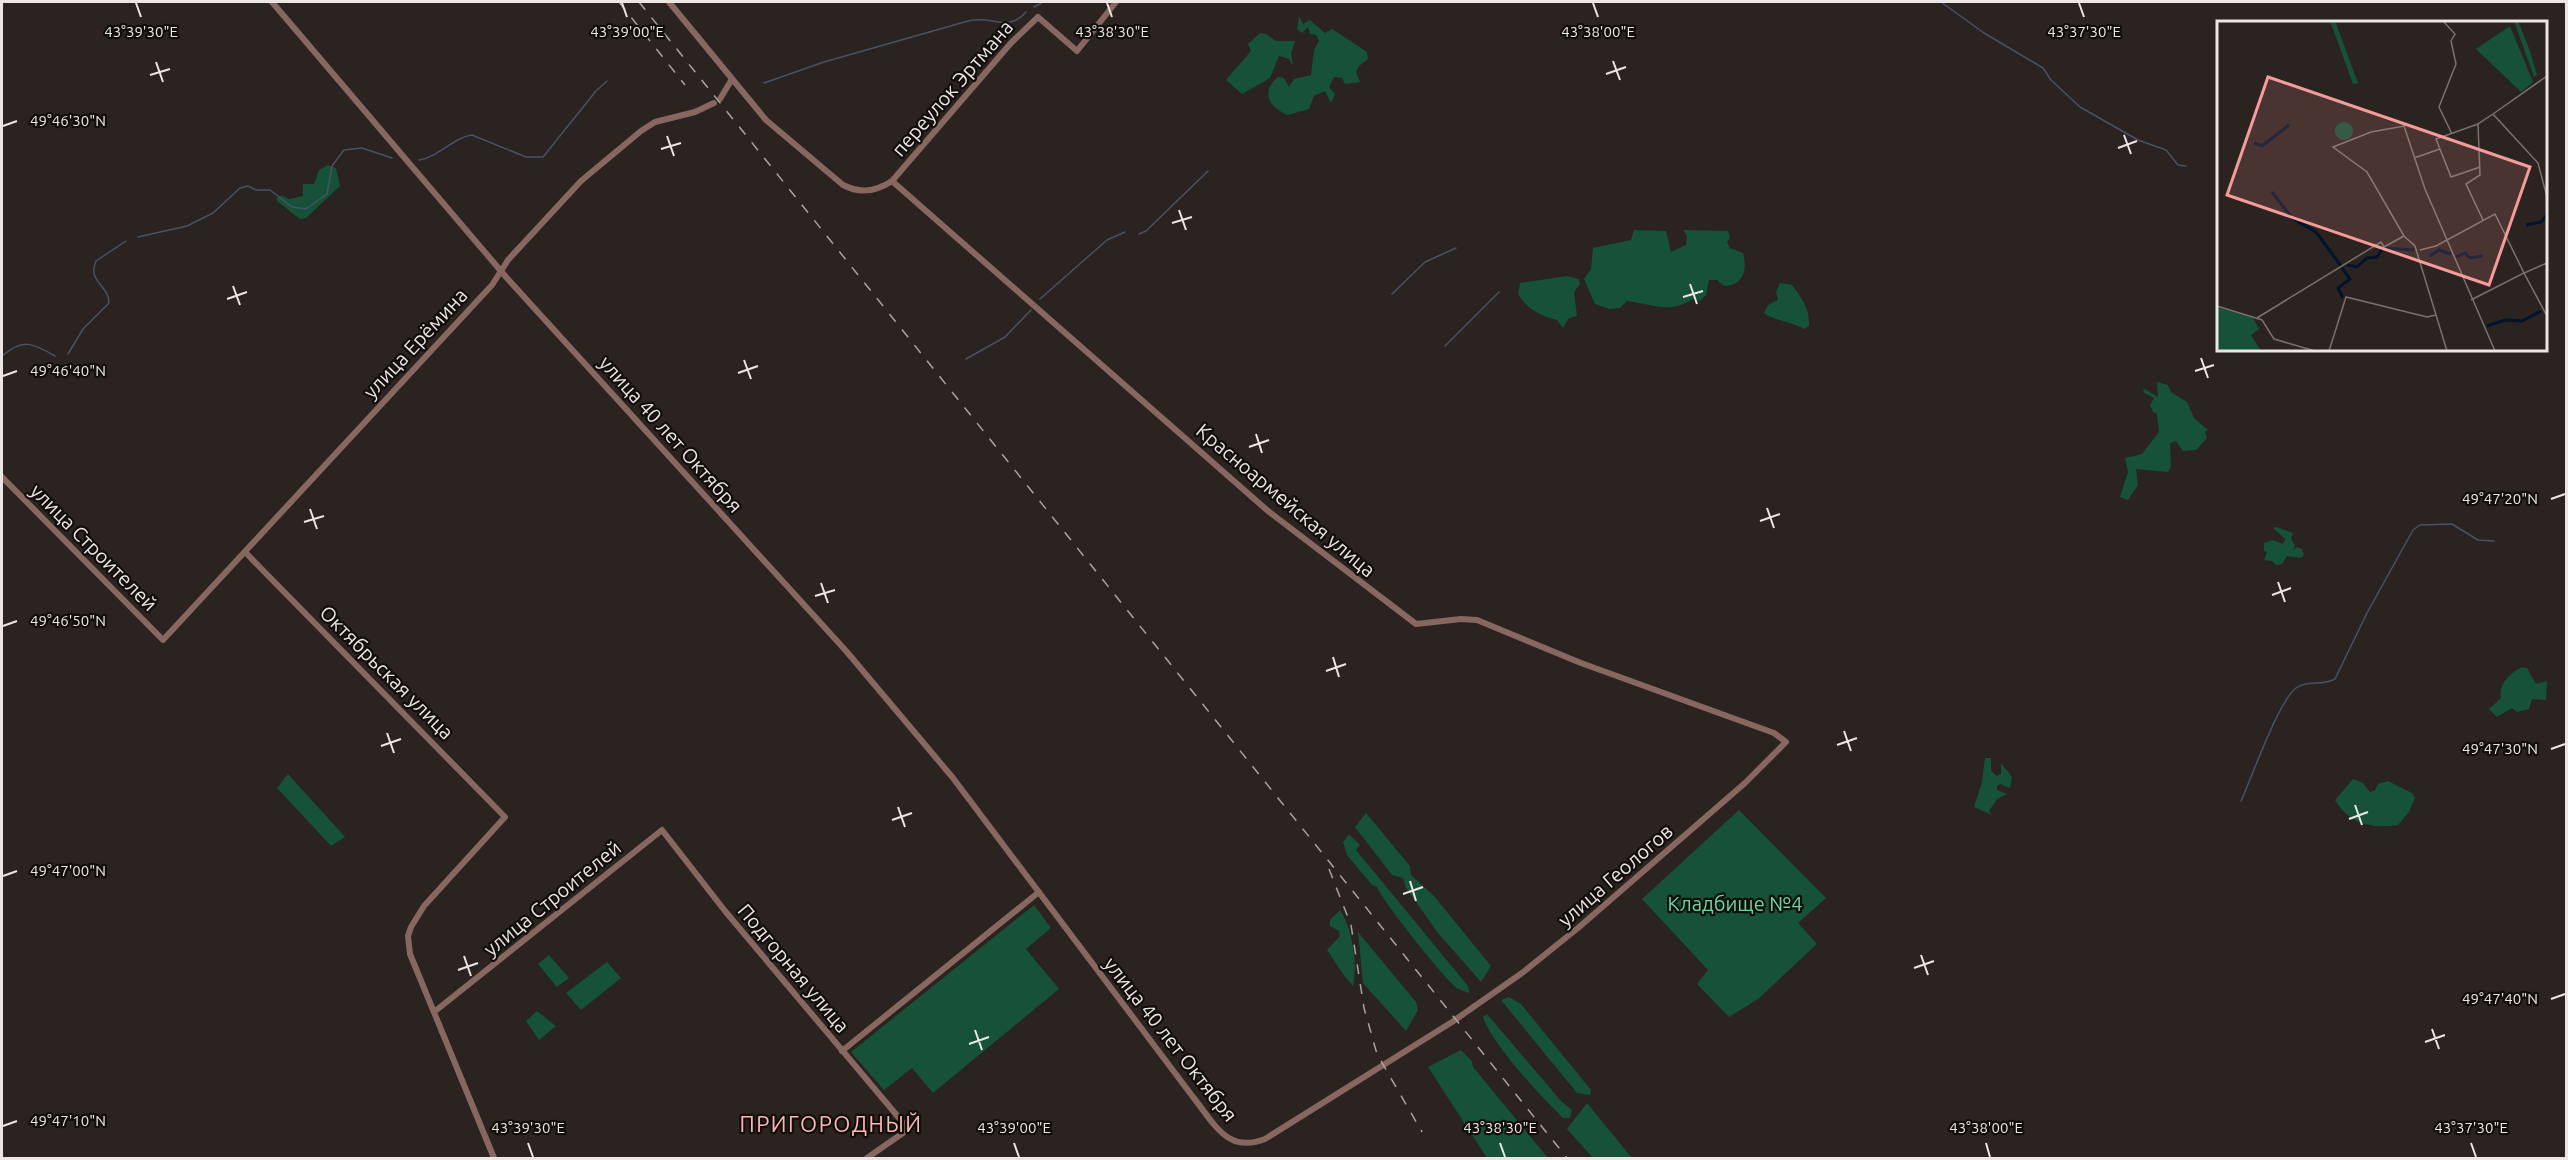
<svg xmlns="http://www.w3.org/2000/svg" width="2568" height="1160" font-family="Ubuntu,sans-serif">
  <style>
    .green { fill: #155237 }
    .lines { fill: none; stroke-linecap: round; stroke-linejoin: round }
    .stream { stroke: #475264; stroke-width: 1.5 }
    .tertiary { stroke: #896761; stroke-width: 6 }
    .rail { stroke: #a9a3a0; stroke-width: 1.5; stroke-dasharray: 10 10; stroke-linecap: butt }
    .ticks { fill: none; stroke: #ebe6e3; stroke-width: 2 }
    .labels { text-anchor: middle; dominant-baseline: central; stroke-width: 4.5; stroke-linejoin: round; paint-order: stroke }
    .street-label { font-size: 20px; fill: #ebe6e3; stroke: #110e0c }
    .park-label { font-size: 20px; fill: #6ad7a1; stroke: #110e0c }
    .quarter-label { font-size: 22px; letter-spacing: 1.5px; fill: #fbb7b5; stroke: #110e0c }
    .inset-river { fill: none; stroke: #01132d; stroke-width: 3 }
    .inset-road { fill: none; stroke: #78716e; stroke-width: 1.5 }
    .view { fill: #f59b9a; fill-opacity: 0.15; stroke: #f59b9a; stroke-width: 3 }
    .inset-edge { fill: none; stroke: #ebe6e3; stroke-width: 3 }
    .ticks-label { font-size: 15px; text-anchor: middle; fill: #ebe6e3; stroke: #110e0c; stroke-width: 4.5; stroke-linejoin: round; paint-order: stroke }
  </style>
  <rect width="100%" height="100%" fill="#2b2320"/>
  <path class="green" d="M 1299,16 L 1303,24 L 1310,20 L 1325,33 L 1332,29 L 1367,52 L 1368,59 L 1359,66 L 1356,72 L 1360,82 L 1345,84 L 1342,78 L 1334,77 L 1329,87 L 1335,94 L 1331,103 L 1325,91 L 1314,96 L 1309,109 L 1288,115 C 1269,107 1260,92 1278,77 L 1284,78 L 1289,87 L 1294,79 L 1311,75 L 1314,50 L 1319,41 L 1316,35 L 1310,34 L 1308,27 L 1302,33 L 1297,29 Z
    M 1260,33 L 1266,34 L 1276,41 L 1295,41 L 1291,53 L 1293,66 L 1289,59 L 1279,56 L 1270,78 L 1242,94 L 1226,80 L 1251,51 L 1248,44 Z
    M 328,165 L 336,168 L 340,186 L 306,218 L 300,219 L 278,202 L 276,199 L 281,195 L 289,199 L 303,196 L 303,184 L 314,184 L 319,170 Z
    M 1634,230 L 1666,231 L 1671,252 L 1686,245 L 1687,236 L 1683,230 L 1728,231 L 1730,238 L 1727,242 L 1730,248 L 1743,253 C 1748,270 1743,286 1724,286 L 1717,280 L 1709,280 L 1706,295 L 1700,301 L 1694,298 C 1670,315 1653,304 1627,301 L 1620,308 L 1609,309 L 1595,304 L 1584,279 L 1591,269 L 1593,248 L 1631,240 Z
    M 1567,276 L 1579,279 L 1580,284 L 1574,292 L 1577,316 L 1569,318 L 1563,328 L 1557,320 C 1539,315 1528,310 1518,294 L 1520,283 Z
    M 1780,283 L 1792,285 C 1802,298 1810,309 1809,326 L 1804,329 C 1791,321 1777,322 1764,313 L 1768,305 L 1778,300 L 1776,292 Z
    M 2157,382 L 2168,385 L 2171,392 L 2187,402 L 2194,418 L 2208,430 L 2205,432 L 2207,438 L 2196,450 L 2183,451 L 2176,441 L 2170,443 L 2171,467 L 2168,472 L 2136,469 L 2138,485 L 2128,500 L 2120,497 L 2128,472 L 2125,458 L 2142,454 L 2159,432 L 2157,414 L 2153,412 L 2150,405 L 2154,398 L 2144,393 L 2143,388 L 2158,397 Z
    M 2277,527 L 2293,533 L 2291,539 L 2295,545 L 2293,550 L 2297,547 L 2302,549 L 2304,555 L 2301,558 L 2287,556 L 2282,564 L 2276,565 L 2272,561 L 2264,560 L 2267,552 L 2264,551 L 2264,543 L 2273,540 L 2283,544 L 2285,539 L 2273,528 Z
    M 2522,667 L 2527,668 L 2536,684 L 2547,681 L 2546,700 L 2532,699 L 2529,709 L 2517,712 L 2512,708 L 2497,717 L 2489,709 L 2501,698 C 2498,684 2510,673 2522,667 Z
    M 1985,758 L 1991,758 L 1991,771 L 1997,776 L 2001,774 L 2001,763 L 2012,777 L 2010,788 L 2000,784 L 1997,786 L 1997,790 L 2007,794 L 1997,799 L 1989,811 L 1992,815 L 1974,807 L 1982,782 Z
    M 288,774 L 345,837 L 331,846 L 277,788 Z
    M 2353,779 L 2363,783 L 2370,792 L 2375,790 L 2378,784 L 2388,781 L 2412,793 L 2415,798 L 2409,812 L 2398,825 C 2372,829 2349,824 2335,800 Z
    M 1739,810 L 1826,898 L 1798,923 L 1817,944 L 1758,999 L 1729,1017 L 1697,984 L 1708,970 L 1642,899 Z
    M 1366,813 L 1410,866 L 1411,875 L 1434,896 L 1491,966 L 1481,982 L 1438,933 L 1406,888 L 1403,878 L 1392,875 L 1355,827 Z
    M 1349,834 L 1360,845 L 1356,850 L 1468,986 L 1470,993 C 1466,992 1460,990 1457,988 C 1445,980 1381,899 1377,887 L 1372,885 L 1347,855 L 1343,842 Z
    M 1034,905 L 1051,928 L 1026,949 L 1059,989 L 933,1093 L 912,1068 L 884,1090 L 851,1052 Z
    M 1340,910 C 1352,928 1358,964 1353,986 C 1342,974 1336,963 1327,950 L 1340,936 L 1339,931 L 1330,926 L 1330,920 Z
    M 1358,932 L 1416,1002 L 1418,1010 L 1406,1031 L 1363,983 Z
    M 549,955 L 569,978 L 557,987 L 538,964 Z
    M 607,962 L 621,978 L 581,1010 L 566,993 Z
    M 1509,997 L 1521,1004 L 1591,1090 L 1590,1095 L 1577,1093 L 1501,1000 Z
    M 537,1011 L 556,1026 L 539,1040 L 526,1021 Z
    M 1487,1014 L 1561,1101 L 1572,1110 L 1570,1118 L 1563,1118 C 1542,1098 1492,1044 1483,1017 Z
    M 1461,1050 L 1472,1061 L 1473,1067 L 1548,1158 L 1487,1158 L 1428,1067 Z
    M 1587,1103 L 1632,1158 L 1593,1158 L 1567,1129 Z"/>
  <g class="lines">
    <path class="stream" d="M 1941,2 L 1984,33 L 2043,68 L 2051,80 L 2080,107 L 2138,140 L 2166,150 L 2178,165 L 2186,166
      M 1034,7 L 1043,2
      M 764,83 L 824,62 L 968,21 C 993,15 1008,33 1026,12
      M 419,160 C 439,157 454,137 472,135 L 526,157 L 543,157 L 596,91 L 607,81
      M 1139,234 L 1146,231 L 1208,171
      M 138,237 L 187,226 L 213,213 L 240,188 L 248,186 L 256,190 L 270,190 L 292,207 L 306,209 L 327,194 L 332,166 L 344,150 L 362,148 L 392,158
      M 1392,294 L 1425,262 L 1456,248
      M 1040,299 L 1107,240 L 1125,232
      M 1445,346 L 1499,292
      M 68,354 L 83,329 L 109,303 C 109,285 87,282 96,261 L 126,241
      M 2,356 C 23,338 33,343 55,356
      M 966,359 L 1005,337 L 1031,310
      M 2241,801 C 2252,777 2278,702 2296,688 C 2306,680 2323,686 2335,679 L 2367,613 L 2413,530 L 2420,525 L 2452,524 L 2478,540 L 2494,541"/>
    <path class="tertiary" d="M 272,2 L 506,277 L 847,652 L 953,778 L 1193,1097 C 1214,1123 1227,1154 1265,1139 L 1452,1022 L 1522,973 L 1578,928 L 1745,783 L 1786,742 L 1774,733 L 1581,663 L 1477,620 L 1461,619 L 1416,624 L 1268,511 L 892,181
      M 669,2 L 766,120 L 843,185 C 860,194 877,191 892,181 L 1011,43 L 1038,17 L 1077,51 L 1116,2
      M 720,99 L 732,79
      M 2,477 L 163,640 L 492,285 L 508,260 L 581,181 L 641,131 L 655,122 L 695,112 L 714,103
      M 245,552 L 505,817 L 424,906 L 411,927 L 408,936 L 410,954 L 494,1158
      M 434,1012 L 662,830 L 725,911 L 905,1125 L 903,1133 L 867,1158
      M 842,1051 L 1039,892"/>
    <path class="rail" d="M 619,2 L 685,85
      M 639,2 L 1567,1158
      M 1329,869 L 1351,925 L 1364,1008 L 1377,1054 L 1422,1132"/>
  </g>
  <path class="ticks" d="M 136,3 L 141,17M 622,3 L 627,17M 1107,3 L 1112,17M 1593,3 L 1598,17M 2079,3 L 2084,17M 1613,61 L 1620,80M 156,62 L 163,82M 1606,74 L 1626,67M 150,75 L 170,69M 3,126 L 17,121M 2124,135 L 2131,154M 667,136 L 674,156M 2118,148 L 2137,141M 661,149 L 681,143M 1179,210 L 1186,230M 1172,223 L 1192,217M 1690,284 L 1697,304M 233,286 L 240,305M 1683,297 L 1703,291M 227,299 L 247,292M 2201,358 L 2208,378M 744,360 L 751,379M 2195,371 L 2214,365M 738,373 L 758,366M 3,376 L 17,371M 1256,434 L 1262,453M 1249,447 L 1269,440M 2551,499 L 2565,494M 1767,508 L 1774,528M 310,509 L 317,529M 1760,521 L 1780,514M 304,522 L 324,516M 2278,582 L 2285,602M 821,583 L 828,603M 2272,595 L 2291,588M 815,596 L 835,590M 3,626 L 17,621M 1333,657 L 1339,677M 1326,671 L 1346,664M 1844,731 L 1851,751M 387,733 L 394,753M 1837,745 L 1857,738M 381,746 L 401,739M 2551,749 L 2565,744M 2355,805 L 2362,825M 898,807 L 905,827M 2349,819 L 2368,812M 892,820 L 912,813M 3,876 L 17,871M 1410,881 L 1416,901M 1403,894 L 1423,887M 1921,955 L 1928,975M 464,956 L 471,976M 1914,968 L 1934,961M 458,970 L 478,963M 2551,999 L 2565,994M 2432,1029 L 2439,1049M 975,1030 L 982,1050M 2425,1042 L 2445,1035M 969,1044 L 989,1037M 3,1126 L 17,1121M 528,1143 L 533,1157M 1014,1143 L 1019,1157M 1500,1143 L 1505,1157M 1986,1143 L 1990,1157M 2471,1143 L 2476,1157"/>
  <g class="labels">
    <g class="street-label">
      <text transform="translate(952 88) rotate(-49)">переулок Эртмана</text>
      <text transform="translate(415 343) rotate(-47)">улица Ерёмина</text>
      <text transform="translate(671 434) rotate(48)">улица 40 лет Октября</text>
      <text transform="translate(1286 500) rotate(40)">Красноармейская улица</text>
      <text transform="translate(94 547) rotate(45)">улица Строителей</text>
      <text transform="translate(387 672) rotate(45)">Октябрьская улица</text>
      <text transform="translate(1615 875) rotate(-41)">улица Геологов</text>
      <text transform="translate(552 898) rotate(-39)">улица Строителей</text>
      <text transform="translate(794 968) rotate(50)">Подгорная улица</text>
      <text transform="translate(1171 1039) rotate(52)">улица 40 лет Октября</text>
    </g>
    <g class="park-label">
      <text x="1735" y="903">Кладбище №4</text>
    </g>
    <g class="quarter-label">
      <text x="831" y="1123">ПРИГОРОДНЫЙ</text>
    </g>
  </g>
  <g transform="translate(2217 21)">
    <rect width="330" height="330" fill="#2b2320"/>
    <path d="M 113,0 L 118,0 L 141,62 L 136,63 ZM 297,0 L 301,0 L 313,30 L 320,54 L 317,56 ZM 293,5 L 316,61 L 304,71 L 259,28 ZM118 110a9 9 0 1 1 18 0a9 9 0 1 1-18 0ZM 0,286 L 36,297 L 42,308 L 34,314 L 44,330 L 0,330 Z" fill="#155237"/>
    <path class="inset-river" d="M 37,122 L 45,125 L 72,104M 55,171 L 75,197 L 99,211 L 124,245M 309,204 L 324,201 L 330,194M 168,227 L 197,229M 213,235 L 222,229 L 234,233M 239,236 L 248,232 L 253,237 L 266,235M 130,244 L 140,246 L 150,237 L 160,236 L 166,227M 125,247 L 133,258 L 121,267 L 126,277M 270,305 L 288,299 L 305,300 L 324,290"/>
    <path class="inset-road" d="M 226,0 L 238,13 L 234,20 L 239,43 L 222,86 L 235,113M 330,55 L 276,93 L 321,142 L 330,176M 261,103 L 219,118 L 234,156 L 263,146M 197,137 L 223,128M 266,199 L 249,163 L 263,154 L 261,103 L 276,93M 203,229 L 219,225 L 278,193 L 307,252 L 254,279M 330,242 L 307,252 L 330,295M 0,285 L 45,299 L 57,318 L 98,330M 40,297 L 164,221 L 167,226 L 187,215M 112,330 L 129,276 L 210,296 L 219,294M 230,330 L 198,225 L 187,215 L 150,151 L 116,126 L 154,111 L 187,105 L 208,168 L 278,330"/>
    <path class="view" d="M 51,56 L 313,146 L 272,264 L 10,174 Z"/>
    <rect width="330" height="330" class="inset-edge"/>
  </g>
  <g class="ticks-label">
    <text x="2084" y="37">43°37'30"E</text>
    <text x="141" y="37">43°39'30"E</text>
    <text x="627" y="37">43°39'00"E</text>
    <text x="1112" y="37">43°38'30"E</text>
    <text x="1598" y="37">43°38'00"E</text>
    <text x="68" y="126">49°46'30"N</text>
    <text x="68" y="376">49°46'40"N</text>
    <text x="2500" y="504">49°47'20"N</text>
    <text x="68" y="626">49°46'50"N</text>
    <text x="2500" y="754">49°47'30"N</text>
    <text x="68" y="876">49°47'00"N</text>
    <text x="2500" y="1004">49°47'40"N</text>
    <text x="68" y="1126">49°47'10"N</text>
    <text x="528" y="1133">43°39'30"E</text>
    <text x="1014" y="1133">43°39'00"E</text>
    <text x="1500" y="1133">43°38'30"E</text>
    <text x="1986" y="1133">43°38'00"E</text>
    <text x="2471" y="1133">43°37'30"E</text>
  </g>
  <rect width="2568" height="1160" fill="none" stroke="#ebe6e3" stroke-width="6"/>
</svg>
